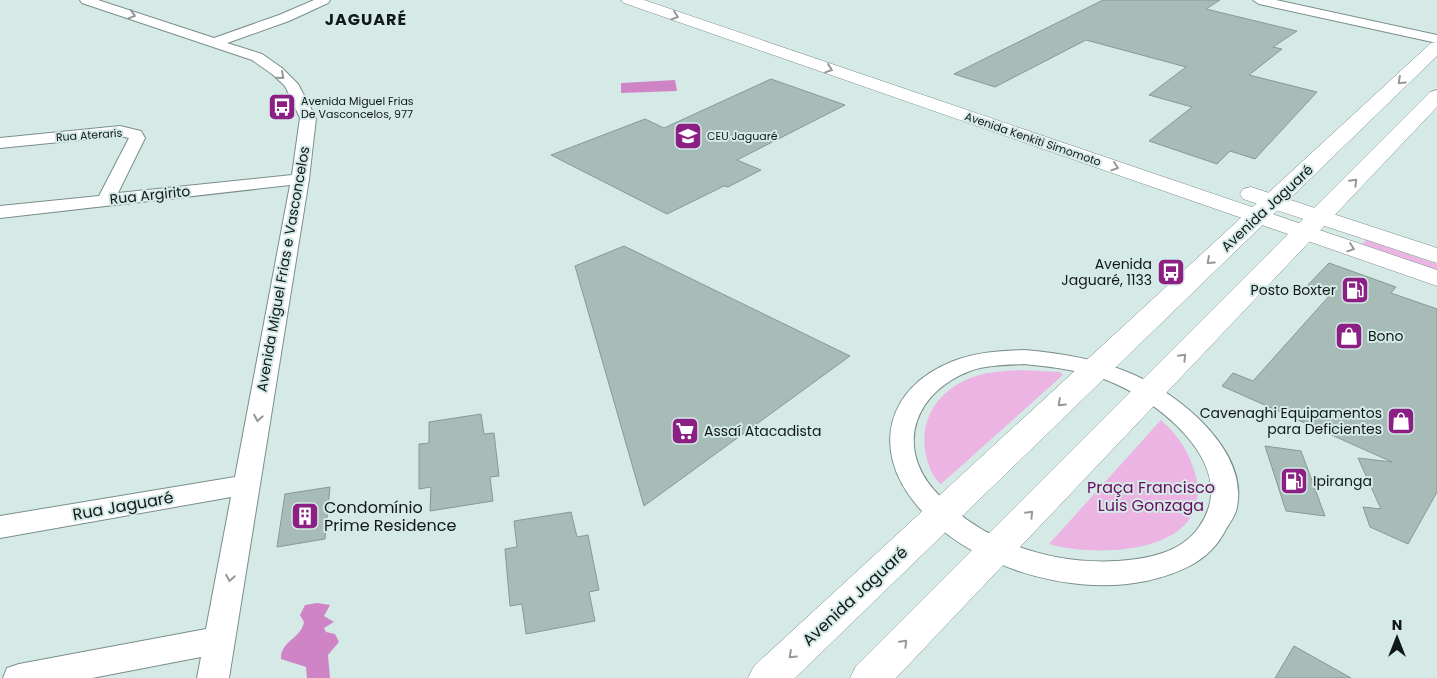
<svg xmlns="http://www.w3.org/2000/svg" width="1437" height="678" font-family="Poppins,sans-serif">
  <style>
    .green { fill: #ecb4e3 }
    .water { fill: #cf85c5 }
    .building { fill: #a7bbb7; stroke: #859995 }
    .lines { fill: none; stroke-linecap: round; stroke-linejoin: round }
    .minor-casing { stroke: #7a8e8a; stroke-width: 2 }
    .major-casing { stroke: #7a8e8a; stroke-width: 1 }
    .highway-casing { stroke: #7a8e8a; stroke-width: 1 }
    .minor { fill: #fff; fill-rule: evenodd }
    .major { fill: #fff; fill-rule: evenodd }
    .highway { fill: #fff; fill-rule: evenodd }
    .oneway { stroke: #949897 }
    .labels { text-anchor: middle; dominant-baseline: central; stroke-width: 4; stroke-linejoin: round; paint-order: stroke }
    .far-poi-label { font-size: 11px; fill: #111918; stroke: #d5eae6; text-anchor: start }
    .far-street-label { font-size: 11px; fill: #111918; stroke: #d5eae6 }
    .street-label { font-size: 14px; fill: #111918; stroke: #d5eae6 }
    .poi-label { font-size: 14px; fill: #111918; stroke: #d5eae6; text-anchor: end }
    .far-district-label { font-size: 16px; font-weight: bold; letter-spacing: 1px; fill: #111918; stroke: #d5eae6 }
    .near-park-label { font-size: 16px; fill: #690d62; stroke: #d5eae6 }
    .near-street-label { font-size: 16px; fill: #111918; stroke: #d5eae6 }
    .near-poi-label { font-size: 16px; fill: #111918; stroke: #d5eae6; text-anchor: start }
  </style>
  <rect width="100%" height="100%" fill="#d5eae6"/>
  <path class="green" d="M 1366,240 L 1437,264 L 1437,270 L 1362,244 Z
    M 1021,370 L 1060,372 L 1063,375 L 941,484 C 934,480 927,463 926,455 C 918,417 940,388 976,376 C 990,371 1007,371 1021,370 Z
    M 1161,420 C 1179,436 1190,453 1196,477 C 1213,555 1097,558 1049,544 Z"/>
  <path class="water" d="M 675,80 L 677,91 L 621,93 L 621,83 Z
    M 317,603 L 330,605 L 324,616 L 334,622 L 324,628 L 326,632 L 335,634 L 339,642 L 328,655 L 330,678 L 307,678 L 306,667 L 281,659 C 280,641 301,639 304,622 L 300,615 L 305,605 Z"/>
  <path class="building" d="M 1103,0 L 1220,0 L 1206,9 L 1297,31 L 1273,47 L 1282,49 L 1249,75 L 1317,92 L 1255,159 L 1230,151 L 1217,164 L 1149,141 L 1192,107 L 1149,95 L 1186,67 L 1086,40 L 995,87 L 954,74 Z
    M 771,79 L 845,105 L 737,160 L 761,170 L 728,187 L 724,186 L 667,214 L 551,155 L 645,119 L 664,128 Z
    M 624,246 L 850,356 L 644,506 L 575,266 Z
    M 1329,263 L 1396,287 L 1391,293 L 1437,309 L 1437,492 L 1408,544 L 1370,527 L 1363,507 L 1381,509 L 1358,458 L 1392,462 L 1222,386 L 1233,373 L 1253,381 L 1330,295 L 1307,286 Z
    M 481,414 L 484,434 L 494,433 L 499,476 L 490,477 L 493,501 L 430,511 L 431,487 L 419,489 L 419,444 L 429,443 L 429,422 Z
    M 1265,446 L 1301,451 L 1325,516 L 1286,511 Z
    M 330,487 L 325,539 L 277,547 L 285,494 Z
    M 571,512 L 577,537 L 588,535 L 599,590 L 589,592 L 595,621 L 526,634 L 522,604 L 510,606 L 505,549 L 517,547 L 514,521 Z
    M 1294,646 L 1351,678 L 1275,678 Z"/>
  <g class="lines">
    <g class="minor-casing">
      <path id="minor" d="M 80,0 L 98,0 L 214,38 L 279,15 L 314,0 L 330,0 L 328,3 L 289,21 L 227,43 L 262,54 L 282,68 L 298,84 L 316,118 L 309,179 L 229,678 L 197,678 L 201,657 L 92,678 L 3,678 L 7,668 L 19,664 L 206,629 L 231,497 L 0,538 L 0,516 L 235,477 L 290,185 L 0,218 L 0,206 L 99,196 L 129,138 L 120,136 L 0,148 L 0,138 L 120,126 L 141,131 L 145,138 L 118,193 L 292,175 L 300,118 L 285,86 L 272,74 L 252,60 L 82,3 Z
        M 1253,0 L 1276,0 L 1437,35 L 1437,43 L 1259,4 Z
        M 1024,350 C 1060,353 1098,359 1132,374 C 1179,394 1252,452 1236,511 C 1234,518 1228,525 1225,531 C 1209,562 1178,574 1146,581 C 1069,597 965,566 915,503 C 871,449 887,388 951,362 C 974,352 1000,351 1024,350 ZM 1024,364 C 1055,367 1087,371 1116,384 C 1164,406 1241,468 1199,527 C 1181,553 1147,559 1118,561 C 1050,565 980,542 934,490 C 894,444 917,391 970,371 C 986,365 1006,365 1024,364 Z"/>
    </g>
    <g class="major-casing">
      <path id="major" d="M 621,0 L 644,0 L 1437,270 L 1437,286 L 624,3 Z
        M 1251,187 L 1437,248 L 1437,263 L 1243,199 L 1240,194 L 1243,189 Z"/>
    </g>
    <g class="highway-casing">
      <path id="highway" d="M 1437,42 L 1437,56 L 795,678 L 748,678 L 754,666 L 1431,43 Z
        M 1437,90 L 1437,107 L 896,678 L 850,678 L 856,666 L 1430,92 Z"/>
    </g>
    <use href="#minor" class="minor"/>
    <use href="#major" class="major"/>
    <use href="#highway" class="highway"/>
  </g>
  <defs><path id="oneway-chevron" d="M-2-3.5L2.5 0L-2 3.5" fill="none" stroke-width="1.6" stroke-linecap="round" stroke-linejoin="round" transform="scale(1.25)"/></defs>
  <g class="oneway">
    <use href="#oneway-chevron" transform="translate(132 15) rotate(18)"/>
    <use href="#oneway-chevron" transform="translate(675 16) rotate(19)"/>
    <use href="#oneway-chevron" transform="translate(829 69) rotate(19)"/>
    <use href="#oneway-chevron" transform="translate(281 76) rotate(41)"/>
    <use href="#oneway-chevron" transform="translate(1401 81) rotate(137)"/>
    <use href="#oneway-chevron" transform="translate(1115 167) rotate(19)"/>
    <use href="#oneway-chevron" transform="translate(1354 182) rotate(-46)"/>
    <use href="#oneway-chevron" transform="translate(1351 248) rotate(19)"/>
    <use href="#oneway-chevron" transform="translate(1210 261) rotate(138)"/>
    <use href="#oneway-chevron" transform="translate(1183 357) rotate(-46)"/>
    <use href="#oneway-chevron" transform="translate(1061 403) rotate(137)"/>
    <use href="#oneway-chevron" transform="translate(258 418) rotate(100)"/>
    <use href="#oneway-chevron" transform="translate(1030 514) rotate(-46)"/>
    <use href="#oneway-chevron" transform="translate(230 578) rotate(99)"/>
    <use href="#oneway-chevron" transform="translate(904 643) rotate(-46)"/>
    <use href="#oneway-chevron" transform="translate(792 655) rotate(137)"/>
  </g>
  <defs>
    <g id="bus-square" transform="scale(1.4375)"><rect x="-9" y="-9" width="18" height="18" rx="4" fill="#8c1f83" stroke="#d5eae6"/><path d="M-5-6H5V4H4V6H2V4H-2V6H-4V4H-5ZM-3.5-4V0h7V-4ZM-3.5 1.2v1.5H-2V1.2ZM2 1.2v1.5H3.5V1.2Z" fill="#fff"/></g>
    <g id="school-square" transform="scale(1.4375)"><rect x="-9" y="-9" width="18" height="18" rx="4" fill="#8c1f83" stroke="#d5eae6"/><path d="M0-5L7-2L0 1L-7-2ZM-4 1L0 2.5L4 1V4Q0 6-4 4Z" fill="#fff"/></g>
    <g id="fuel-square" transform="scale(1.4375)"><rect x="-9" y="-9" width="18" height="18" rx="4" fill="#8c1f83" stroke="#d5eae6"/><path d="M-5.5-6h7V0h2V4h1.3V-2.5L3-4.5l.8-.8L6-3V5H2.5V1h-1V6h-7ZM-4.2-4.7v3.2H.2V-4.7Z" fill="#fff"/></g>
    <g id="shop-square" transform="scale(1.4375)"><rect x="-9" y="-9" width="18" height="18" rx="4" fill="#8c1f83" stroke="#d5eae6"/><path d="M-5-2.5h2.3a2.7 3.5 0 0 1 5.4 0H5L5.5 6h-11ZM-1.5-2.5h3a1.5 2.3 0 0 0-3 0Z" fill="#fff"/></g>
    <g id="supermarket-square" transform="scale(1.4375)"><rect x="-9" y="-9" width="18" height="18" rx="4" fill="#8c1f83" stroke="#d5eae6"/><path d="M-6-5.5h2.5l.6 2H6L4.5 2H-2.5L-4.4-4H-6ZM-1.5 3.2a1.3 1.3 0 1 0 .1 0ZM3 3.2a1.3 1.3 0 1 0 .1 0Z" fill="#fff"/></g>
    <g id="building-square" transform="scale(1.4375)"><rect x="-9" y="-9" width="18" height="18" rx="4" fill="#8c1f83" stroke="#d5eae6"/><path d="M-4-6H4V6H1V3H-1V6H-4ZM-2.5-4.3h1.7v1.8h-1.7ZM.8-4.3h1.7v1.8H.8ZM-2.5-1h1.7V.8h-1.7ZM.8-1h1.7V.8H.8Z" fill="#fff"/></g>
  </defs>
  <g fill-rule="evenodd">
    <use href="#bus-square" x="282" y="107"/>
    <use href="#school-square" x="688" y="136"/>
    <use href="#bus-square" x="1171" y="272"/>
    <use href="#fuel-square" x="1355" y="290"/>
    <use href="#shop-square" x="1349" y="336"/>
    <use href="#shop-square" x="1401" y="421"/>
    <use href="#supermarket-square" x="685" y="431"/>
    <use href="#fuel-square" x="1294" y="481"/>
    <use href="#building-square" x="305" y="516"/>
  </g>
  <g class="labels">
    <g class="far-poi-label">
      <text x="301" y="101">Avenida Miguel Frias<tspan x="301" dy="13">De Vasconcelos, 977</tspan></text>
      <text x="707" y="136">CEU Jaguaré</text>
    </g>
    <g class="far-street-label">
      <text transform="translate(89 135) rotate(-4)">Rua Ateraris</text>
      <text transform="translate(1033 139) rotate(19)">Avenida Kenkiti Simomoto</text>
    </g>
    <g class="street-label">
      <text transform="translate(150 195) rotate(-6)">Rua Argirito</text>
      <text transform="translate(1267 208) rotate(-43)">Avenida Jaguaré</text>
      <text transform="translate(283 269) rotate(-80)">Avenida Miguel Frias e Vasconcelos</text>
    </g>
    <g class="poi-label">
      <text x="1152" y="264">Avenida<tspan x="1152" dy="16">Jaguaré, 1133</tspan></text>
      <text x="1336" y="290">Posto Boxter</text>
      <text x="1368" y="336" text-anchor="start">Bono</text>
      <text x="1382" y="413">Cavenaghi Equipamentos<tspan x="1382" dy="16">para Deficientes</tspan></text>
      <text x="704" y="431" text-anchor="start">Assaí Atacadista</text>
      <text x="1313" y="481" text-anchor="start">Ipiranga</text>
    </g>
    <g class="far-district-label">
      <text x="366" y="19">JAGUARÉ</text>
    </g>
    <g class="near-park-label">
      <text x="1151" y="487">Praça Francisco<tspan x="1151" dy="18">Luis Gonzaga</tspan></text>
    </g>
    <g class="near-street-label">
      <text transform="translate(123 506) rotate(-10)">Rua Jaguaré</text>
      <text transform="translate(855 596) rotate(-43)">Avenida Jaguaré</text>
    </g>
    <g class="near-poi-label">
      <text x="324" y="507">Condomínio<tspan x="324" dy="18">Prime Residence</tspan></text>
    </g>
  </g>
  <g transform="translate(1397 638)" stroke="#d5eae6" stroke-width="4" paint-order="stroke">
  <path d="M0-4L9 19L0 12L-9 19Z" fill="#111918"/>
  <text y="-8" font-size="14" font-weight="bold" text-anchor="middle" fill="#111918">N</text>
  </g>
</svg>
